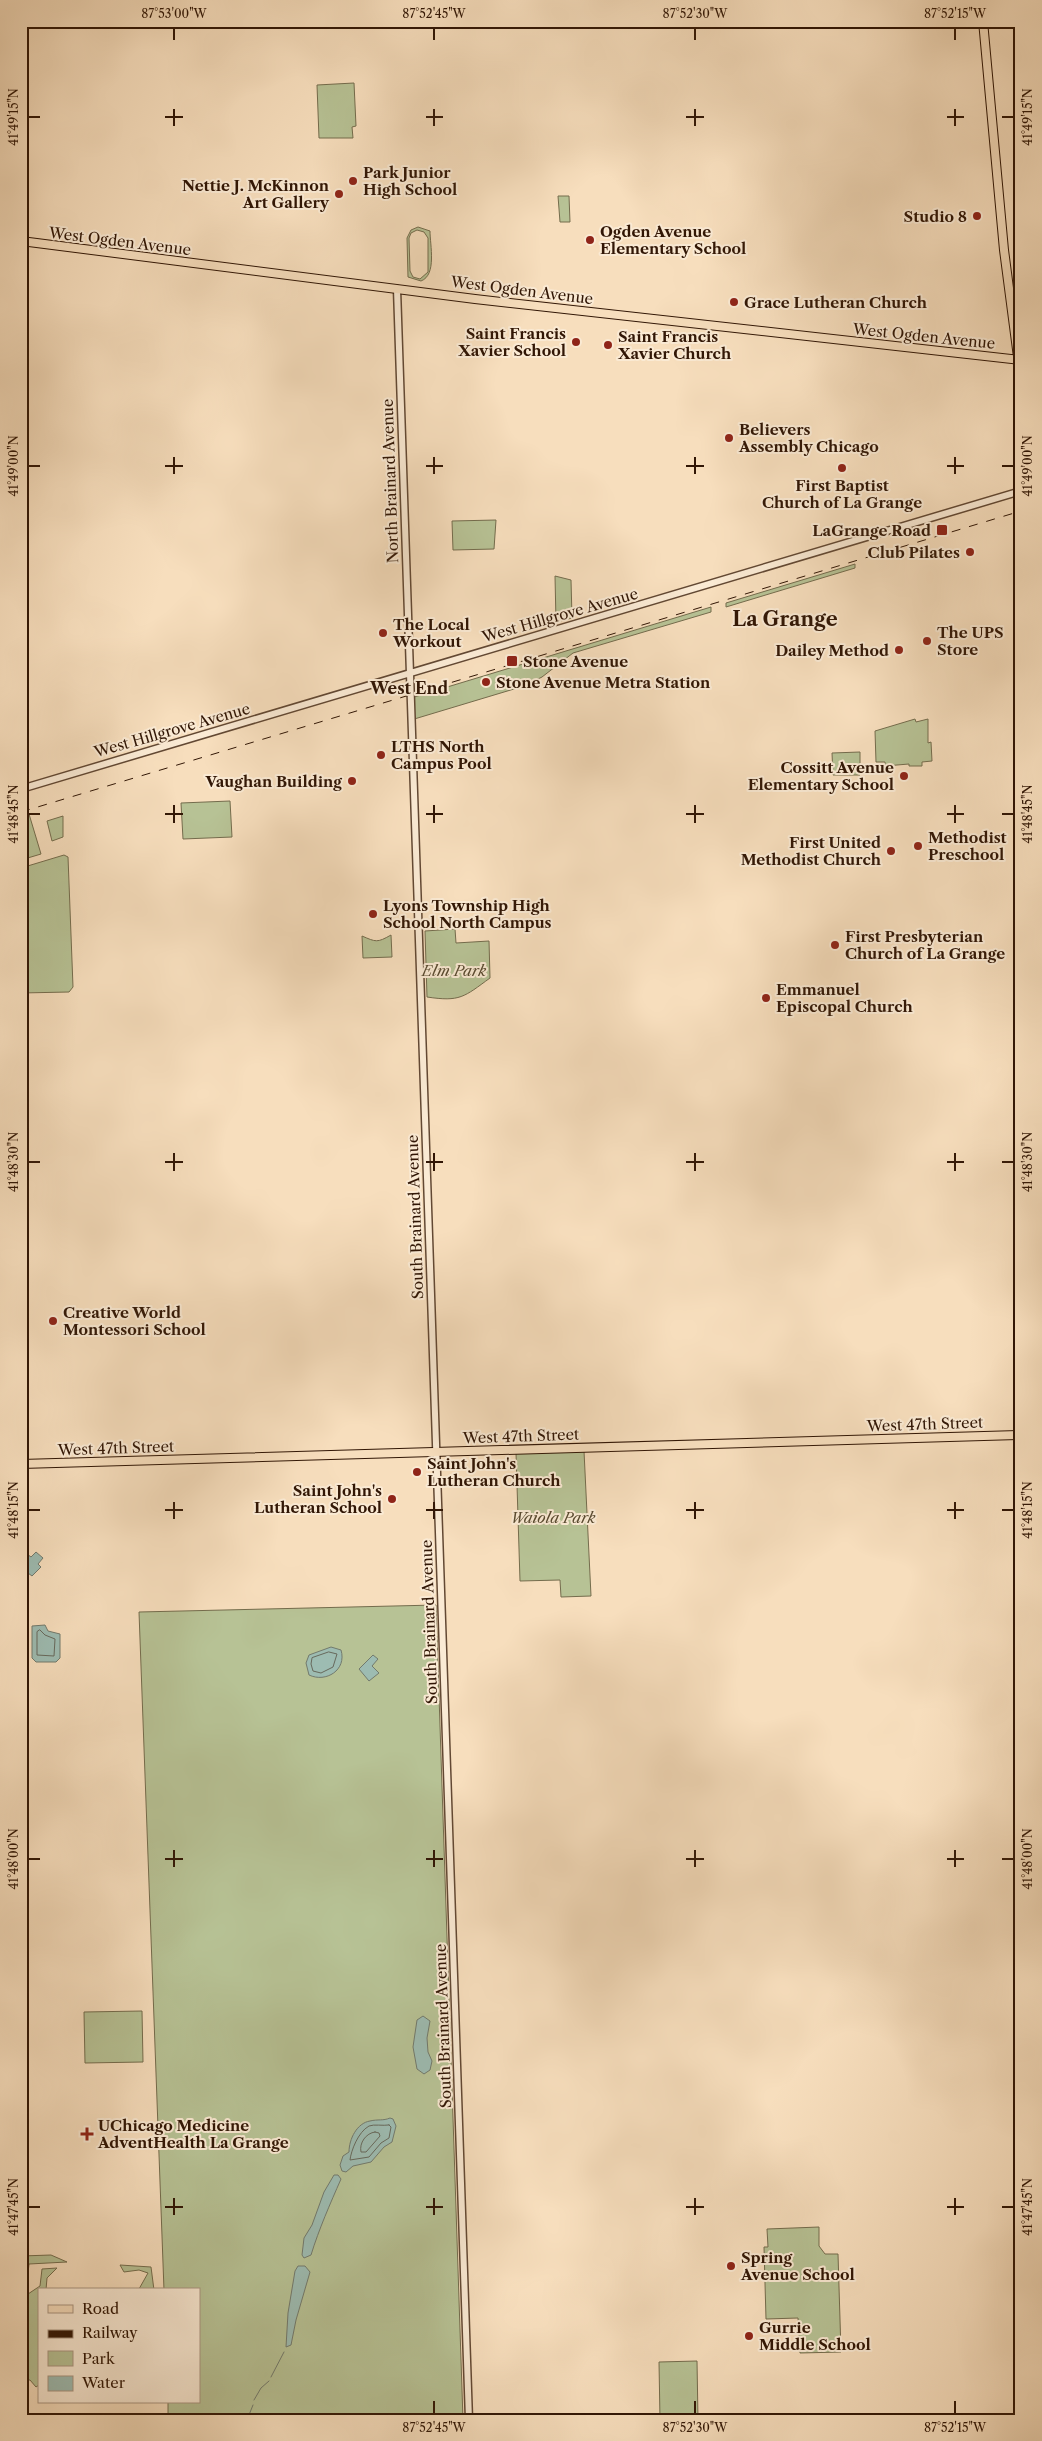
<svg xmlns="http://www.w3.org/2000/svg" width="1042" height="2441" font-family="'Libre Caslon Text',serif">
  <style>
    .green { fill: #b7c295; stroke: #746c4d; fill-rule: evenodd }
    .water { fill: #9dbcb2; stroke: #727a6d }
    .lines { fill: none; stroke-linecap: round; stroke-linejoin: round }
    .shore { stroke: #67695c; stroke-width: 1 }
    .stream { stroke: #727a6d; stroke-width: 1 }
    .minor-casing { stroke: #624833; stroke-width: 9 }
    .major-casing { stroke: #311605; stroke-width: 10 }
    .minor { stroke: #faead4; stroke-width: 6 }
    .major { stroke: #f7debd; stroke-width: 8 }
    .rail { stroke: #311605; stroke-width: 1; stroke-dasharray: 9 9; stroke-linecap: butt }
    .ticks { fill: none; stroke: #311605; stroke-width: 2 }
    .poi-dot { fill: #8f2418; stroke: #faead4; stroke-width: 2 }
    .labels { text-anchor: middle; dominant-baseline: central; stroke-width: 4; stroke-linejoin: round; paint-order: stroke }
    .poi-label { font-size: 15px; font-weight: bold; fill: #311605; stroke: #faead4; text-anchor: start }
    .street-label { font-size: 15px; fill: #311605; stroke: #faead4 }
    .park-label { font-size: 15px; font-style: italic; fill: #594a30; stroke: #faead4 }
    .neighbourhood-label { font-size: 16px; font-weight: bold; fill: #311605; stroke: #faead4 }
    .district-label { font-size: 20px; font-weight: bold; fill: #311605; stroke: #faead4 }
    .neatline { fill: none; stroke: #311605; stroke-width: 2 }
    .ticks-label { font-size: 12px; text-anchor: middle; fill: #311605 }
  </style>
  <rect width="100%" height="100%" fill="#f7debd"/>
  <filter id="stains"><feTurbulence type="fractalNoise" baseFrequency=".004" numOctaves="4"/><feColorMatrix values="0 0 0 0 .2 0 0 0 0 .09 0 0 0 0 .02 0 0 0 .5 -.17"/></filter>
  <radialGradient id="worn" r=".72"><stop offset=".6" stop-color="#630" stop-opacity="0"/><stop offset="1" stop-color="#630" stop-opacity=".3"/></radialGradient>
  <path class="green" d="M 354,83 L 356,126 L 352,127 L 353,138 L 319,138 L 317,85 Z
    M 558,196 L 569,196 L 570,222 L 560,222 Z
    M 418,227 L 430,231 C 430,245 437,275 421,281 L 408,277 L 407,238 L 411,230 ZM 417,230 L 424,232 L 428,238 L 428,272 L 420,279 L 413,277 L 410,271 L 409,238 L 411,233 Z
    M 496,520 L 494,549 L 453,550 L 452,521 Z
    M 855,564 L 855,568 L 726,607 L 726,603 Z
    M 555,576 L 571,580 L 572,618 L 556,622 Z
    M 711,607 L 711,612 L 573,653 L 542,677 L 524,686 L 411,720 L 411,698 Z
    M 915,719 L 916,722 L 928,719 L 928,743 L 931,742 L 932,761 L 922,762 L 922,766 L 909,766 L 909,764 L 885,766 L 885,762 L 876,762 L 875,731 Z
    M 860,752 L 860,775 L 833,775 L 832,753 Z
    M 230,801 L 232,837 L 183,839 L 181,803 Z
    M 29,814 L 41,854 L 21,860 L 21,816 Z
    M 63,816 L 63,837 L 52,841 L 47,821 Z
    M 64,855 L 68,857 L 73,987 L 69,992 L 21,993 L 21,868 Z
    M 455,929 L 456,943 L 489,941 L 490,978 C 464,997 460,1002 427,997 L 425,931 Z
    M 391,935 L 392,957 L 363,958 L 362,936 C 376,942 377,943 391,935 Z
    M 584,1451 L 591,1596 L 561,1597 L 560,1580 L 520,1581 L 516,1453 Z
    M 436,1605 L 463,2420 L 168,2420 L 168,2402 L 199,2402 L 199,2290 L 164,2290 L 139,1612 Z
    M 142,2011 L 143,2062 L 85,2063 L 84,2012 Z
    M 819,2227 L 819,2246 L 825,2254 L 838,2254 L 841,2352 L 800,2353 L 798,2318 L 766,2319 L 764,2247 L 768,2247 L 767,2229 Z
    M 51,2255 L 67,2262 L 29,2264 L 28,2273 L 21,2273 L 21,2256 Z
    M 120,2265 L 151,2267 L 154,2290 L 133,2290 L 139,2289 L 148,2273 L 139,2270 L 124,2272 Z
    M 57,2268 L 47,2278 L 46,2290 L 39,2290 L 39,2385 L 36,2387 L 30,2380 L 21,2380 L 21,2306 L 27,2302 L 28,2294 L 40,2286 L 42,2269 Z
    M 697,2361 L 698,2420 L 660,2420 L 659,2362 Z"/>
  <path class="water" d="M 36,1552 L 43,1558 L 38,1564 L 41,1567 L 32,1576 L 28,1573 L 24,1578 L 21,1576 L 21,1560 L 27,1554 L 31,1557 Z
    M 45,1625 L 48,1631 L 60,1634 L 60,1658 L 56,1662 L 36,1662 L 32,1658 L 32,1626 Z
    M 331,1647 L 341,1650 C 347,1670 326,1683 309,1675 L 306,1663 L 309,1655 Z
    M 373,1655 L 378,1659 L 372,1666 L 379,1673 L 369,1681 L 359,1669 Z
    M 423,2016 L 430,2021 L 427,2038 L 428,2052 L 432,2061 L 430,2070 L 424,2074 L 417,2069 L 413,2047 L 417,2020 Z
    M 390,2118 L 393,2119 L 396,2126 L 392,2142 L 384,2147 L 371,2162 L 353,2166 L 346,2172 L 342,2171 L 340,2165 L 343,2156 L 349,2152 C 349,2139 357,2123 370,2121 C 378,2119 383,2121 390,2118 Z
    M 334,2175 L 338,2175 L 341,2179 C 330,2204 319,2229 311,2255 L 304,2258 L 302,2255 L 304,2238 L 312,2225 L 324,2192 Z
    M 298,2266 L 305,2266 L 310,2272 L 296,2320 L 291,2345 L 286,2347 L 288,2313 L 295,2271 Z"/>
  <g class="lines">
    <path class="shore" d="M 40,1630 L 45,1635 L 55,1639 L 54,1656 L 37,1655 L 37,1632 Z
      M 329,1652 L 337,1654 L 333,1667 L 321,1673 L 313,1671 L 311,1664 L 312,1658 Z
      M 389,2125 L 391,2127 L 389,2138 L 381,2143 L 369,2157 L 350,2160 C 351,2151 358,2132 369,2126 C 374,2124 383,2126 389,2125 Z
      M 375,2132 L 379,2133 L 380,2136 L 366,2152 L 361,2152 C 359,2143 366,2133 375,2132 Z"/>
    <path class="stream" d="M 271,2377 L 284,2352
      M 254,2400 L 261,2388 L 269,2381
      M 247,2420 L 253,2405"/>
    <g class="minor-casing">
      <path id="minor" d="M 397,289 L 469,2420
        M 21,789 L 1021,491"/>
    </g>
    <g class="major-casing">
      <path id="major" d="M 983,21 L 1004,250 L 1021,380
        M 21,241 L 475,299 L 1021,360
        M 21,1464 L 1021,1435"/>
    </g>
    <use href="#minor" class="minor"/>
    <use href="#major" class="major"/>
    <path class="rail" d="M 21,812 L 1021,511"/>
  </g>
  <path class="ticks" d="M 174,28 L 174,40M 434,28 L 434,40M 695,28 L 695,40M 955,28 L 955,40M 174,109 L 174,126M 434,109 L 434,126M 695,109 L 695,126M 955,109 L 955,126M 28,117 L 40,117M 165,117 L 183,117M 426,117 L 443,117M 686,117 L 704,117M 947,117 L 964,117M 1002,117 L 1014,117M 174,457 L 174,474M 434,457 L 434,474M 695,457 L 695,474M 955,457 L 955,474M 28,466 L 40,466M 165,466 L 183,466M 426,466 L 443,466M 686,466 L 704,466M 947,466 L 964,466M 1002,466 L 1014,466M 174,805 L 174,823M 434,805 L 434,823M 695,805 L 695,823M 955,805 L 955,823M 28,814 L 40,814M 165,814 L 183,814M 426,814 L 443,814M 686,814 L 704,814M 947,814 L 964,814M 1002,814 L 1014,814M 174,1153 L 174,1171M 434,1153 L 434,1171M 695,1153 L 695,1171M 955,1153 L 955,1171M 28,1162 L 40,1162M 165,1162 L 183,1162M 426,1162 L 443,1162M 686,1162 L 704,1162M 947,1162 L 964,1162M 1002,1162 L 1014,1162M 174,1502 L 174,1519M 434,1502 L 434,1519M 695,1502 L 695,1519M 955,1502 L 955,1519M 28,1510 L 40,1510M 165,1510 L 183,1510M 426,1510 L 443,1510M 686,1510 L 704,1510M 947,1510 L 964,1510M 1002,1510 L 1014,1510M 174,1850 L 174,1867M 434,1850 L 434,1867M 695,1850 L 695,1867M 955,1850 L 955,1867M 28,1859 L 40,1859M 165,1859 L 183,1859M 426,1859 L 443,1859M 686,1859 L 704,1859M 947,1859 L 964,1859M 1002,1859 L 1014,1859M 174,2198 L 174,2215M 434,2198 L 434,2215M 695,2198 L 695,2215M 955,2198 L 955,2215M 28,2207 L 40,2207M 165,2207 L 183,2207M 426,2207 L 443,2207M 686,2207 L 704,2207M 947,2207 L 964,2207M 1002,2207 L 1014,2207M 434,2401 L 434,2414M 695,2401 L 695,2414M 955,2401 L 955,2414"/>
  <g class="poi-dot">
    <circle cx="353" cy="181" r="5"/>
    <circle cx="339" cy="194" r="5"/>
    <circle cx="977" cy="216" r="5"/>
    <circle cx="590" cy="240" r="5"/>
    <circle cx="734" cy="302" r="5"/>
    <circle cx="576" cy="342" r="5"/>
    <circle cx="608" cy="345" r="5"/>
    <circle cx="729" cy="438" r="5"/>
    <circle cx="842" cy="468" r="5"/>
    <rect x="936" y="524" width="12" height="12" rx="2.5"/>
    <circle cx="970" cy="552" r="5"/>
    <circle cx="383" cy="633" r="5"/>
    <circle cx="927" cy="641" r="5"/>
    <circle cx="899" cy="650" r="5"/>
    <rect x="506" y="655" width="12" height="12" rx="2.5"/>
    <circle cx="486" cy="682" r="5"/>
    <circle cx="381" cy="755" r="5"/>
    <circle cx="904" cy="776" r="5"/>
    <circle cx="352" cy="781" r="5"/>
    <circle cx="918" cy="846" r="5"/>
    <circle cx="891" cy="851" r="5"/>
    <circle cx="373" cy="914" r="5"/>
    <circle cx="835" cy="945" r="5"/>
    <circle cx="766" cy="998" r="5"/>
    <circle cx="53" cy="1321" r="5"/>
    <circle cx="417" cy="1472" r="5"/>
    <circle cx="392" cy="1499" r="5"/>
    <path d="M84.5 2126.5h5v5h5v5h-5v5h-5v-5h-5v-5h5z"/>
    <circle cx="731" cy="2266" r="5"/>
    <circle cx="749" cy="2336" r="5"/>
  </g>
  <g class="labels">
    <g class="poi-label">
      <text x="363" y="172">Park Junior<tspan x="363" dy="17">High School</tspan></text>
      <text x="329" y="185" text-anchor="end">Nettie J. McKinnon<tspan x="329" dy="17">Art Gallery</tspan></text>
      <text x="967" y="216" text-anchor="end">Studio 8</text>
      <text x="600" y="231">Ogden Avenue<tspan x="600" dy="17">Elementary School</tspan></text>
      <text x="744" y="302">Grace Lutheran Church</text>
      <text x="566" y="333" text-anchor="end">Saint Francis<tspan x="566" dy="17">Xavier School</tspan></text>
      <text x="618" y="336">Saint Francis<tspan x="618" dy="17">Xavier Church</tspan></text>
      <text x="739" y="429">Believers<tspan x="739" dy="17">Assembly Chicago</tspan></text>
      <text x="842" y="485" text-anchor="middle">First Baptist<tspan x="842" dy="17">Church of La Grange</tspan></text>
      <text x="931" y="530" text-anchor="end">LaGrange Road</text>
      <text x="960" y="552" text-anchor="end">Club Pilates</text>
      <text x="393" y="624">The Local<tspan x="393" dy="17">Workout</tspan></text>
      <text x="937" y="632">The UPS<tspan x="937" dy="17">Store</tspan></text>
      <text x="889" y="650" text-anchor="end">Dailey Method</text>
      <text x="523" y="661">Stone Avenue</text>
      <text x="496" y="682">Stone Avenue Metra Station</text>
      <text x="391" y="746">LTHS North<tspan x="391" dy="17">Campus Pool</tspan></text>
      <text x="894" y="767" text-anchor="end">Cossitt Avenue<tspan x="894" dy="17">Elementary School</tspan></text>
      <text x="342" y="781" text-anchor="end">Vaughan Building</text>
      <text x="928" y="837">Methodist<tspan x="928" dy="17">Preschool</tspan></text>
      <text x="881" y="842" text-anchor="end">First United<tspan x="881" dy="17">Methodist Church</tspan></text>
      <text x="383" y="905">Lyons Township High<tspan x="383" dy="17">School North Campus</tspan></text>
      <text x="845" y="936">First Presbyterian<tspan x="845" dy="17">Church of La Grange</tspan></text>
      <text x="776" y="989">Emmanuel<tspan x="776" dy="17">Episcopal Church</tspan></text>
      <text x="63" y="1312">Creative World<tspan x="63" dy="17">Montessori School</tspan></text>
      <text x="427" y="1463">Saint John's<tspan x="427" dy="17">Lutheran Church</tspan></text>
      <text x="382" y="1490" text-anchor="end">Saint John's<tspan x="382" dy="17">Lutheran School</tspan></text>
      <text x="98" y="2125">UChicago Medicine<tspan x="98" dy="17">AdventHealth La Grange</tspan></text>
      <text x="741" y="2257">Spring<tspan x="741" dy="17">Avenue School</tspan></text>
      <text x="759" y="2327">Gurrie<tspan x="759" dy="17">Middle School</tspan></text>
    </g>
    <g class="street-label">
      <text transform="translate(120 241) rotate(7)">West Ogden Avenue</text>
      <text transform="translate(522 290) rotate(7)">West Ogden Avenue</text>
      <text transform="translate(924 336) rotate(6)">West Ogden Avenue</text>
      <text transform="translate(390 481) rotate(-92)">North Brainard Avenue</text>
      <text transform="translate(560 615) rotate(-16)">West Hillgrove Avenue</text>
      <text transform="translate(172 730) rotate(-16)">West Hillgrove Avenue</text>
      <text transform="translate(415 1217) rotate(-92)">South Brainard Avenue</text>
      <text transform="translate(925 1424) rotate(-2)">West 47th Street</text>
      <text transform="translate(521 1436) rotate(-2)">West 47th Street</text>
      <text transform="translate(116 1448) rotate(-2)">West 47th Street</text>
      <text transform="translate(429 1622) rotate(-92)">South Brainard Avenue</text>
      <text transform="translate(443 2026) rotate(-92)">South Brainard Avenue</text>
    </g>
    <g class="park-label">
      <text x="454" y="970">Elm Park</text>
      <text x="553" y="1517">Waiola Park</text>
    </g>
    <g class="neighbourhood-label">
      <text x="409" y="688">West End</text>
    </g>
    <g class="district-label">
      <text x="785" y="619">La Grange</text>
    </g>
  </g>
  <rect width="1042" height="2441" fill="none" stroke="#f7debd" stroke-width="55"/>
  <rect x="38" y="2288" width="162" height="115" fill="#faead4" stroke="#aa9581"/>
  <rect x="48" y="2305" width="25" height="8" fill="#f7debd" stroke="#aa9581"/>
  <text x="82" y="2314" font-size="15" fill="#311605">Road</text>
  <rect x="48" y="2330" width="25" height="8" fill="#311605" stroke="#aa9581"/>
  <text x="82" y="2338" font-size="15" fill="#311605">Railway</text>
  <rect x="48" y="2351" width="25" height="15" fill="#b7c295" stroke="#aa9581"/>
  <text x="82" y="2364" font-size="15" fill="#311605">Park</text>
  <rect x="48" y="2376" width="25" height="15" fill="#9dbcb2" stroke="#aa9581"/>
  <text x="82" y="2388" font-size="15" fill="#311605">Water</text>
  <rect x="28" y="28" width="986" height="2386" class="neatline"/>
  <g class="ticks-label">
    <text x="174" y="18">87°53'00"W</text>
    <text x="434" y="18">87°52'45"W</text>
    <text x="695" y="18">87°52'30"W</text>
    <text x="955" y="18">87°52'15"W</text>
    <text transform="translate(14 117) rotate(-90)" y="4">41°49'15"N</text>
    <text transform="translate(1028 117) rotate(-90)" y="4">41°49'15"N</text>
    <text transform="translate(14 466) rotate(-90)" y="4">41°49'00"N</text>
    <text transform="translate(1028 466) rotate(-90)" y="4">41°49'00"N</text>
    <text transform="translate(14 814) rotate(-90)" y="4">41°48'45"N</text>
    <text transform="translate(1028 814) rotate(-90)" y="4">41°48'45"N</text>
    <text transform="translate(14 1162) rotate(-90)" y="4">41°48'30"N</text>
    <text transform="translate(1028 1162) rotate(-90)" y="4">41°48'30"N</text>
    <text transform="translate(14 1510) rotate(-90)" y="4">41°48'15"N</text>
    <text transform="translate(1028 1510) rotate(-90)" y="4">41°48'15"N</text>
    <text transform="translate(14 1859) rotate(-90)" y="4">41°48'00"N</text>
    <text transform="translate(1028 1859) rotate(-90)" y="4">41°48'00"N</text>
    <text transform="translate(14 2207) rotate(-90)" y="4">41°47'45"N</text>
    <text transform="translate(1028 2207) rotate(-90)" y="4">41°47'45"N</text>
    <text x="434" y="2432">87°52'45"W</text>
    <text x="695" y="2432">87°52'30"W</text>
    <text x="955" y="2432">87°52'15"W</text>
  </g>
  <rect width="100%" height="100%" filter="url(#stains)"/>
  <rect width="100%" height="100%" fill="url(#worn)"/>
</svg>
